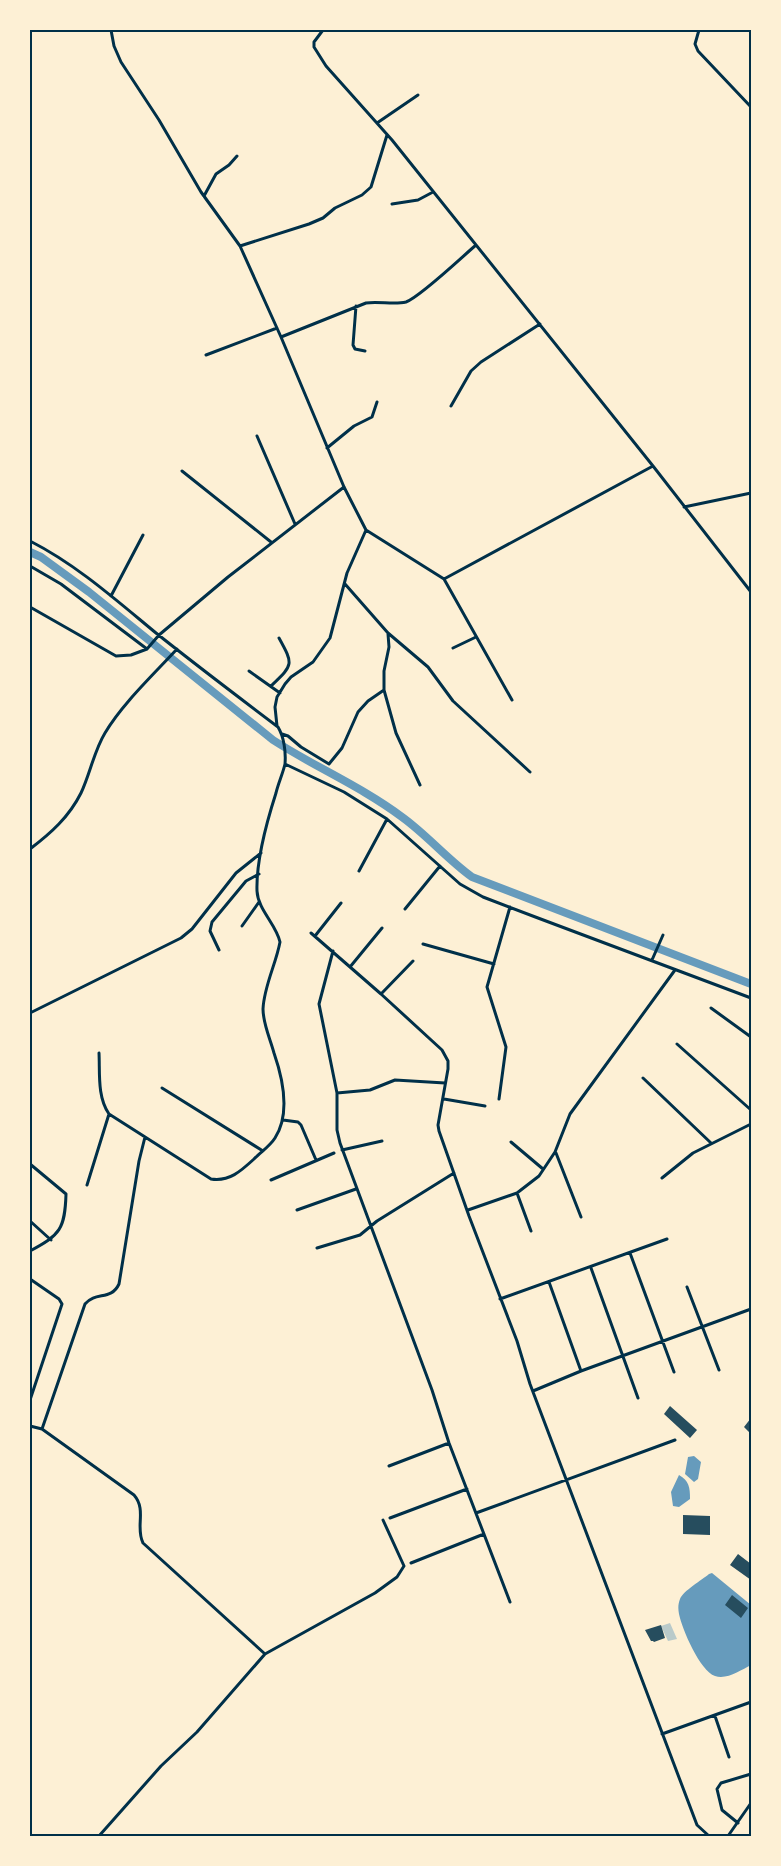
<svg xmlns="http://www.w3.org/2000/svg" width="781" height="1866" font-family="'Roboto Condensed',sans-serif">
  <style>
    .green { fill: #b9caca }
    .water { fill: #669bbc }
    .lines { fill: none; stroke-linecap: round; stroke-linejoin: round }
    .canal { stroke: #669bbc; stroke-width: 8 }
    .building { fill: #264d5e }
    .minor { stroke: #003049; stroke-width: 3 }
    .neatline { fill: none; stroke: #003049; stroke-width: 2 }
  </style>
  <rect width="100%" height="100%" fill="#fdf0d5"/>
  <path class="green" d="M 670,1623 L 677,1639 L 668,1641 L 661,1626 Z"/>
  <path class="water" d="M 694,1456 L 701,1462 L 698,1479 L 694,1482 L 685,1474 L 688,1457 Z
    M 679,1475 C 689,1481 690,1487 690,1499 L 679,1507 L 673,1506 L 671,1492 Z
    M 712,1573 L 751,1605 L 751,1665 C 741,1670 727,1680 715,1676 C 700,1671 682,1629 679,1614 C 678,1609 678,1604 680,1599 C 683,1591 702,1580 709,1574 Z"/>
  <g class="lines">
    <path class="canal" d="M 30,552 L 41,557 L 89,592 L 273,740 C 315,767 362,787 402,817 C 427,835 447,859 472,877 L 751,984"/>
  </g>
  <path class="building" d="M 670,1406 L 697,1430 L 690,1438 L 664,1414 Z
    M 751,1418 L 751,1434 L 744,1427 Z
    M 683,1515 L 710,1516 L 710,1535 L 683,1534 Z
    M 738,1554 L 751,1564 L 751,1580 L 730,1565 Z
    M 732,1595 L 748,1608 L 741,1618 L 725,1605 Z
    M 661,1625 L 665,1638 L 654,1642 L 653,1641 L 651,1641 L 645,1630 Z"/>
  <g class="lines">
    <path class="minor" d="M 111,30 L 114,46 L 121,62 L 159,120 L 201,192 L 240,246 L 281,337 L 344,487 L 366,530 L 444,579 L 512,700
      M 323,30 L 314,42 L 314,47 L 326,66 L 392,140 L 653,466 L 751,592
      M 699,30 L 695,44 L 698,51 L 751,107
      M 377,123 L 418,95
      M 204,196 L 216,174 L 229,165 L 237,156
      M 392,204 L 418,200 L 433,192
      M 240,246 L 309,224 L 323,218 L 335,208 L 362,195 L 371,187 L 387,135
      M 356,306 L 353,345 L 355,349 L 365,351
      M 281,337 L 366,303 C 379,301 394,305 406,302 C 420,297 462,257 476,245
      M 206,355 L 277,328
      M 451,406 L 471,371 L 481,362 L 540,324
      M 257,436 L 295,524
      M 327,448 L 354,426 L 372,417 L 377,402
      M 182,471 L 271,542
      M 684,507 L 751,493
      M 30,541 C 77,565 116,600 156,633 C 196,665 237,696 278,727 C 284,737 286,752 285,764 C 283,773 278,784 276,793 C 267,821 256,861 257,891 C 258,910 276,924 280,942 C 276,964 264,986 263,1009 C 263,1024 270,1038 274,1053 C 283,1079 291,1113 275,1138 C 270,1146 261,1152 254,1159 C 241,1171 229,1182 211,1179 L 109,1114 C 97,1097 100,1072 99,1053
      M 30,566 L 61,584 L 147,649
      M 444,579 L 653,466
      M 345,584 L 388,633 L 428,667 L 453,701 L 530,772
      M 111,596 L 143,535
      M 30,607 L 116,656 L 131,655 L 147,649 L 159,635 L 228,577 L 344,487
      M 388,634 L 389,647 L 384,671 L 384,690 L 396,733 L 420,785
      M 453,648 L 476,637
      M 249,671 L 280,693
      M 271,686 C 293,665 294,665 279,638
      M 277,726 L 275,707 L 277,697 L 285,684 L 291,677 L 313,662 L 330,638 L 347,573 L 366,530
      M 282,734 L 288,736 L 301,747 L 329,764 L 342,748 L 358,712 L 368,701 L 384,690
      M 285,764 L 344,792 L 387,819 L 460,884 L 483,897 L 538,918 L 751,998
      M 30,849 C 51,833 69,817 81,793 C 90,774 94,751 105,733 C 122,704 154,674 177,649
      M 359,871 L 387,819
      M 405,909 L 440,866
      M 242,926 L 259,902
      M 311,933 L 381,994 L 442,1050 L 448,1061 L 448,1069 L 438,1125 L 439,1131 L 469,1216 L 517,1341 L 530,1384 L 697,1825 L 709,1836
      M 315,936 L 341,903
      M 423,944 L 494,964
      M 219,950 L 210,931 L 212,922 L 246,881 L 259,874
      M 333,951 L 319,1004 L 337,1093 L 337,1130 L 340,1143 L 432,1390 L 449,1443 L 510,1602
      M 652,960 L 663,935
      M 350,967 L 382,928
      M 381,994 L 413,961
      M 711,1008 L 751,1037
      M 30,1013 L 181,938 L 192,929 L 236,873 L 261,853
      M 677,1044 L 751,1110
      M 643,1078 L 711,1143
      M 162,1088 L 263,1151
      M 337,1093 L 370,1090 L 395,1080 L 445,1083
      M 444,1099 L 485,1106
      M 499,1099 L 506,1047 L 487,987 L 510,907
      M 283,1120 L 298,1122 L 301,1125 L 316,1160
      M 511,1142 L 543,1169
      M 342,1150 L 382,1141
      M 556,1153 L 581,1217
      M 30,1164 L 66,1194 C 65,1229 60,1235 30,1251
      M 662,1178 L 693,1153 L 751,1124
      M 271,1180 L 334,1153
      M 87,1185 L 109,1114
      M 517,1193 L 531,1231
      M 297,1210 L 356,1189
      M 468,1210 L 517,1193 L 539,1176 L 555,1152 L 570,1114 L 675,970
      M 30,1221 L 51,1240
      M 317,1248 L 360,1235 L 377,1221 L 454,1173
      M 630,1253 L 674,1372
      M 591,1268 L 638,1398
      M 30,1279 L 59,1299 L 62,1304 L 30,1400
      M 549,1282 L 581,1371
      M 687,1287 L 719,1370
      M 500,1299 L 667,1239
      M 533,1391 L 581,1371 L 751,1309
      M 30,1426 L 42,1429 L 134,1495 C 147,1510 135,1527 143,1543 L 265,1654
      M 42,1429 L 85,1304 C 96,1291 111,1301 119,1284 L 139,1161 L 145,1137
      M 389,1466 L 449,1443
      M 476,1513 L 675,1440
      M 390,1518 L 467,1489
      M 411,1563 L 484,1534
      M 715,1716 L 729,1757
      M 662,1734 L 751,1702
      M 738,1823 L 722,1810 L 717,1789 L 721,1783 L 751,1774
      M 99,1836 L 161,1766 L 197,1732 L 265,1654 L 375,1593 L 397,1577 L 404,1566 L 383,1520
      M 728,1836 L 751,1803"/>
  </g>
  <rect width="781" height="1866" fill="none" stroke="#fdf0d5" stroke-width="62"/>
  <rect x="31" y="31" width="719" height="1804" class="neatline"/>
</svg>
